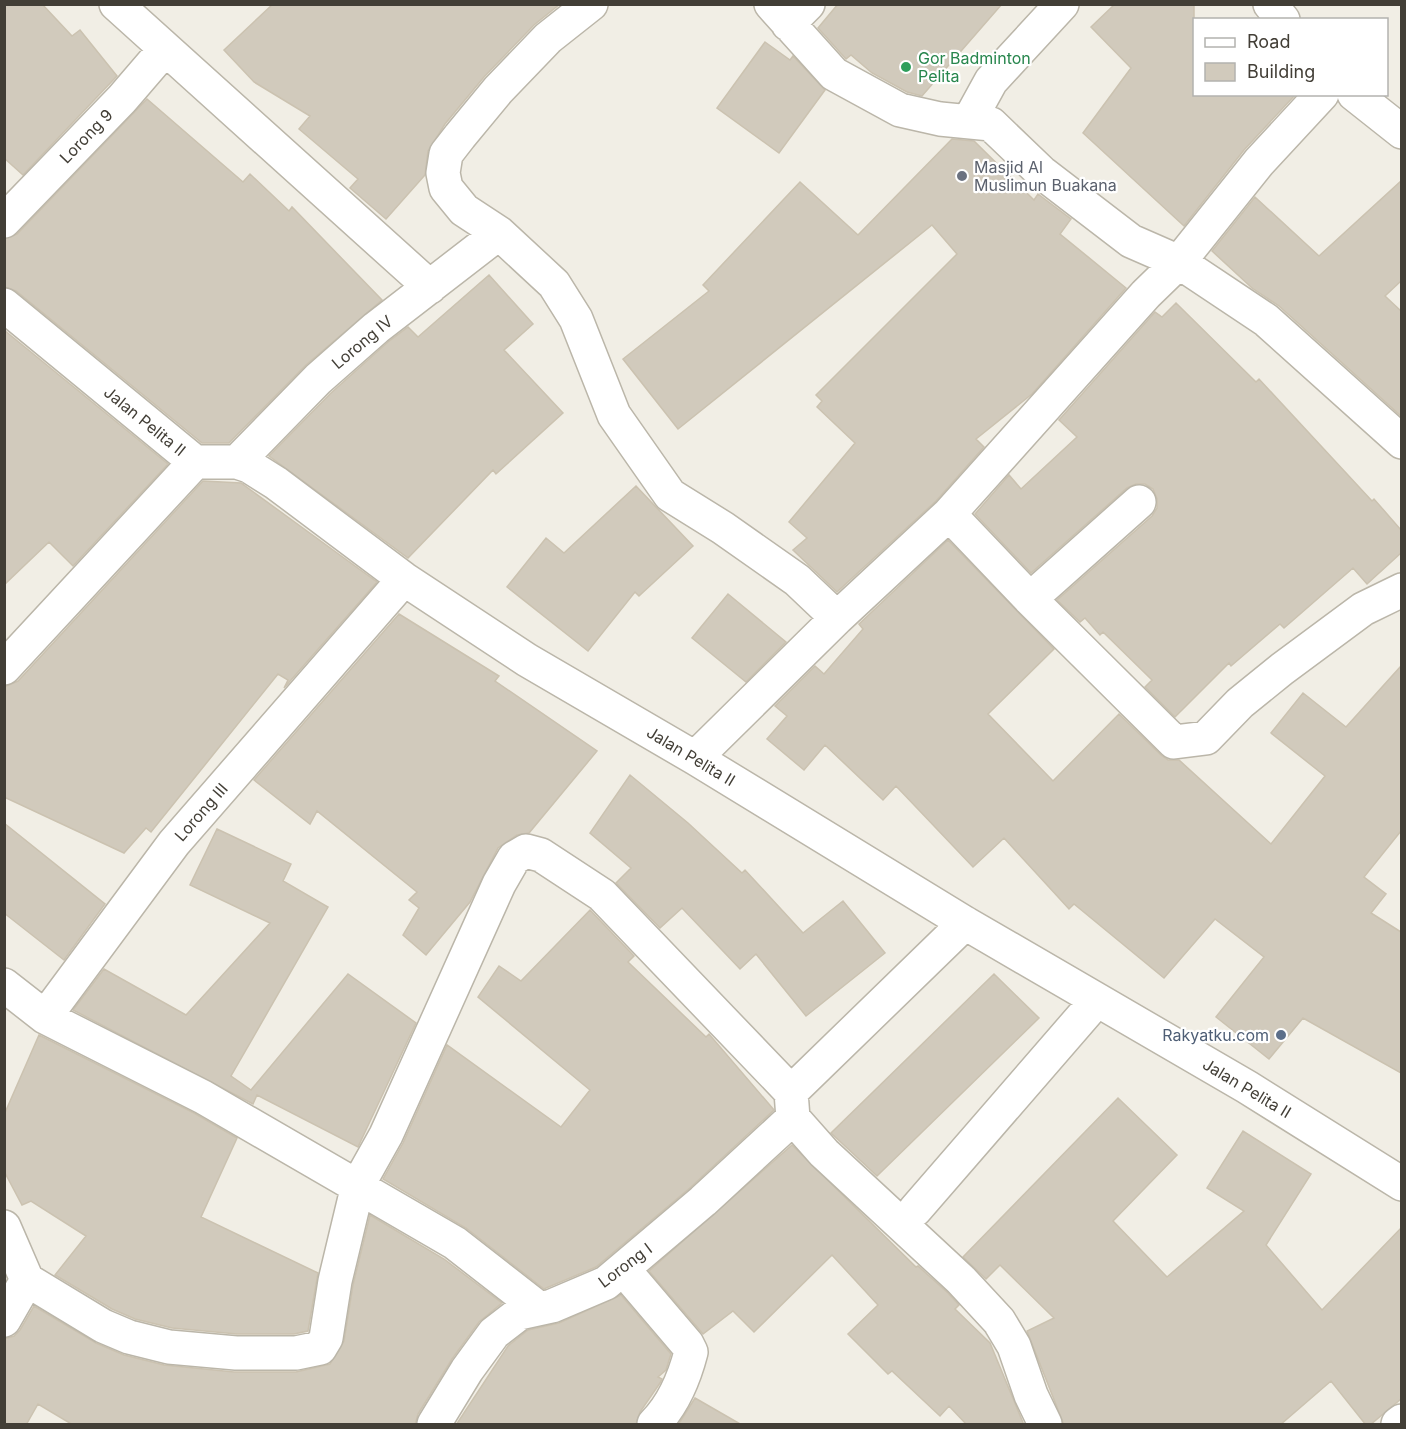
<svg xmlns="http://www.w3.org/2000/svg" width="1406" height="1429" font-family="Inter,sans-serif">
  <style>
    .building { fill: #d1cabc; stroke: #cbc2b0; stroke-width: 1.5 }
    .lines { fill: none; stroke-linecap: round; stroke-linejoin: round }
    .street-casing { stroke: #bbb6a9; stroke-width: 36 }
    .street { stroke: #fff; stroke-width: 33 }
    .leisure-dot { fill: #2e9e5b; stroke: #fff; stroke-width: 2 }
    .worship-dot { fill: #6b7280; stroke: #fff; stroke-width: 2 }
    .service-dot { fill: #5c6f8a; stroke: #fff; stroke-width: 2 }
    .labels { text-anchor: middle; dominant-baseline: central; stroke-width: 4.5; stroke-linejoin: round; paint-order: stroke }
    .leisure-label { font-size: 16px; fill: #27864d; stroke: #fff; text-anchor: start }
    .street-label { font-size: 16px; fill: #423e36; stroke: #fff }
    .worship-label { font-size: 16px; fill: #5b616d; stroke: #fff; text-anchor: start }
    .service-label { font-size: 16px; fill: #4e5e75; stroke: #fff; text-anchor: end }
  </style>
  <rect width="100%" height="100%" fill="#f1eee5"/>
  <path class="building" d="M 4,4 L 42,4 L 72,36 L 80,30 L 117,76 L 23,175 L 4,158 Z
    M 273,4 L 560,4 L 534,25 L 484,77 L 445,124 L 428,151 L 425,175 L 386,219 L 350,188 L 358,179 L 299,129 L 310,116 L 254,82 L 224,50 Z
    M 838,4 L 1002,4 L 922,96 L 907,92 L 872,73 L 851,55 L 846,59 L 818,28 Z
    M 1115,4 L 1194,4 L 1194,94 L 1296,94 L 1244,150 L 1184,226 L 1083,133 L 1131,68 L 1091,27 Z
    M 765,42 L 790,60 L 793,56 L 825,90 L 779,153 L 717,108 Z
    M 147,99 L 243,182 L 250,174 L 289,211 L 292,207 L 382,300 L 306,365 L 229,443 L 202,443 L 16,291 L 4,287 L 4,239 L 17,234 Z
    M 952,139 L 974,141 L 1034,200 L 1038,194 L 1071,219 L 1060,234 L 1126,288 L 1032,394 L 976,439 L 984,447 L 936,501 L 837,592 L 793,550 L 807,538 L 789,522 L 855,443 L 817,407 L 822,401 L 816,395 L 957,254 L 932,225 L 678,429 L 623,359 L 709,291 L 703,285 L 800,182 L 858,235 Z
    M 1401,181 L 1401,281 L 1385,296 L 1401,311 L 1401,416 L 1279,306 L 1252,288 L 1212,251 L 1255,197 L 1319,256 Z
    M 489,275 L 533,324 L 504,350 L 563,413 L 496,474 L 493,470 L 408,558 L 269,456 L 331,393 L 388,342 L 408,327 L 418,337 Z
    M 1176,303 L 1256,382 L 1259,379 L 1372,501 L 1374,499 L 1401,530 L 1401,553 L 1367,584 L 1353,568 L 1284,628 L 1280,624 L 1231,666 L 1229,663 L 1175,717 L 1145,687 L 1152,680 L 1103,632 L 1100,635 L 1085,618 L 1080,622 L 1057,600 L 1152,516 L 1157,508 L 1157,499 L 1153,489 L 1145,484 L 1136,484 L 1127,488 L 1031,573 L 975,514 L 1009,475 L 1021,489 L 1077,437 L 1059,420 L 1155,312 L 1162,317 Z
    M 4,330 L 168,464 L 73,566 L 49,542 L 4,585 Z
    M 203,481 L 241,483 L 377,582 L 284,688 L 288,680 L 278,674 L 151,832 L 146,828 L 124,853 L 4,797 L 4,687 L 18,681 Z
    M 636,486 L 693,546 L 639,596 L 635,592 L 588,651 L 507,587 L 546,538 L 564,553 Z
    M 948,540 L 1054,649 L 988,714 L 1053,781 L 1119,714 L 1161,755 L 1168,760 L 1179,760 L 1271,844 L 1325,776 L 1271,733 L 1303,693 L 1346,727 L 1401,666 L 1401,831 L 1364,877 L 1386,894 L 1371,913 L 1401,932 L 1401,1073 L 1303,1018 L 1269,1059 L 1216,1017 L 1264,957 L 1215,919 L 1164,978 L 1074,904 L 1069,909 L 1004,838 L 973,867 L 896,786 L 883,800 L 825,745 L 804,770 L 767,739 L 787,716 L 775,706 L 815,666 L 824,674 L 863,629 L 859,624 Z
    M 728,594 L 786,642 L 746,682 L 692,638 Z
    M 399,614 L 499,676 L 495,681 L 597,751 L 529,833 L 517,835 L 498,848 L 470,902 L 426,955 L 403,935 L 419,908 L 409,900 L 417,892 L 317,811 L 310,824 L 254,780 Z
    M 630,775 L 688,823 L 742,873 L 745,870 L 803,933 L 843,901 L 885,953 L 806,1016 L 756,954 L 740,969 L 682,908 L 660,928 L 616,883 L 631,868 L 590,833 Z
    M 4,823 L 105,904 L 64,960 L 4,913 Z
    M 217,829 L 291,864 L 283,881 L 328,907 L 231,1076 L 251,1090 L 348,974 L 416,1023 L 358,1147 L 257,1095 L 253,1104 L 73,1010 L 104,969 L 186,1015 L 270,923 L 190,885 Z
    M 590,910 L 634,956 L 628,962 L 706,1037 L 709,1034 L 774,1110 L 691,1187 L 596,1267 L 544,1289 L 466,1228 L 383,1179 L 403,1143 L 447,1045 L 561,1127 L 590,1090 L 478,997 L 499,966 L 521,981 Z
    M 994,974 L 1039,1018 L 877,1176 L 831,1133 Z
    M 39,1035 L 194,1113 L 237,1138 L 201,1217 L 318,1273 L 308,1331 L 294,1334 L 237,1334 L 172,1328 L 135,1319 L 112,1309 L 55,1275 L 86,1236 L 31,1201 L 22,1205 L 4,1171 L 4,1115 Z
    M 1118,1098 L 1177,1155 L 1113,1221 L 1167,1277 L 1244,1211 L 1207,1188 L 1243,1131 L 1311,1174 L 1266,1245 L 1322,1310 L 1401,1228 L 1401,1399 L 1370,1425 L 1366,1425 L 1331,1381 L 1280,1425 L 1064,1425 L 1027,1331 L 1054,1318 L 1000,1265 L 986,1279 L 963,1257 Z
    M 792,1145 L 916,1267 L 918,1266 L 948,1293 L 959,1305 L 955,1309 L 990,1343 L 1024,1425 L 967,1425 L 949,1406 L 940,1416 L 892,1371 L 888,1374 L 848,1334 L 878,1305 L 832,1255 L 754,1332 L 733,1311 L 703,1334 L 649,1271 Z
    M 370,1215 L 444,1259 L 502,1303 L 479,1322 L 452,1359 L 418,1414 L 415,1425 L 73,1425 L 38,1404 L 26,1425 L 4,1425 L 4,1339 L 14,1336 L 20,1330 L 34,1306 L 96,1343 L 124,1355 L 164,1365 L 234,1372 L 296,1372 L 330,1364 L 344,1341 L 353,1285 Z
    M 621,1295 L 671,1354 L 666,1370 L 658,1377 L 662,1379 L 660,1383 L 640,1412 L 636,1425 L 456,1425 L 508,1346 L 528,1330 L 559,1323 Z
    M 695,1398 L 742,1425 L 678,1425 Z"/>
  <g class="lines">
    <g class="street-casing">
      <path id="street" d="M 116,4 L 430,287
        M 591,4 L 548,38 L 498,90 L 460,136 L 446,154 L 443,173 L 446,188 L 464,210 L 499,233 L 554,284 L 576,319 L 614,415 L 670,495 L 723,528 L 797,580 L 837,618
        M 771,4 L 834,74 L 900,110 L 940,119 L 991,124 L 1041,172 L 1131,241 L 1179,262 L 1266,320 L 1402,442
        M 1270,4 L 1283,20
        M 788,24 L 808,4
        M 1354,94 L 1402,132
        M 969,121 L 991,81 L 1062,4
        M 4,221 L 122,99 L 165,49
        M 4,305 L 195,462 L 237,462 L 249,466 L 276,483 L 404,579 L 527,660 L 695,758 L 965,923 L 1247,1087 L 1402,1184
        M 237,462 L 318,379 L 376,328 L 499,233
        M 949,514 L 1030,599 L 1174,742 L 1206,738 L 1240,703 L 1282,669 L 1363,609 L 1402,590
        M 1030,599 L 1139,502
        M 4,668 L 195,462
        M 695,758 L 837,618 L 949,514 L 1146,294 L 1179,262 L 1259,162 L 1322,94
        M 4,985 L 45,1017 L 203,1097 L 455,1243 L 537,1307
        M 45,1017 L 174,843 L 404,579
        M 791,1092 L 965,923
        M 915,1210 L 1097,1000
        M 4,1227 L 27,1280 L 103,1326 L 129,1337 L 169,1347 L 236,1353 L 296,1353 L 320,1348 L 326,1338 L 335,1281 L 358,1185 L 386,1135 L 499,884 L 514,858 L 526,851 L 541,855 L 602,895 L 791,1092 L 793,1118 L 824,1153 L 961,1280 L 999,1321 L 1014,1346 L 1031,1395 L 1045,1424
        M 624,1270 L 687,1344 L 691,1352 C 684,1379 673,1405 654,1424
        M 4,1320 L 27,1280
        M 434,1424 L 467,1370 L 494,1333 L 520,1313 L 552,1306 L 606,1283 L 703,1201 L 793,1118
        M 1398,1424 L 1402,1421"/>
    </g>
    <use href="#street" class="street"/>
  </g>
  <circle class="leisure-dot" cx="906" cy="67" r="6"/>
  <circle class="worship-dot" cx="962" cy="176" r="6"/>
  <circle class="service-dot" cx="1281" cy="1035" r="6"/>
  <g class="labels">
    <g class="leisure-label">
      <text x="918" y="58">Gor Badminton<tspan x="918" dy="18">Pelita</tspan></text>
    </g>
    <g class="street-label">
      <text transform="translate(86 136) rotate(-46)">Lorong 9</text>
      <text transform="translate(362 342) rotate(-40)">Lorong IV</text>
      <text transform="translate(145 421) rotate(39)">Jalan Pelita II</text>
      <text transform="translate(691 756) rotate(31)">Jalan Pelita II</text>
      <text transform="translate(201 812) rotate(-49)">Lorong III</text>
      <text transform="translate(1247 1088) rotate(31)">Jalan Pelita II</text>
      <text transform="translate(625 1265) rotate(-37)">Lorong I</text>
    </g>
    <g class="worship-label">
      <text x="974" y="167">Masjid Al<tspan x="974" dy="18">Muslimun Buakana</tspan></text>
    </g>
    <g class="service-label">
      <text x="1269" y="1035">Rakyatku.com</text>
    </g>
  </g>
  <rect width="1406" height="1429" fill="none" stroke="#423e36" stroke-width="12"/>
  <rect x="1193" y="18" width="195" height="78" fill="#ffffff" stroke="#b3b2af" stroke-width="1.5"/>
  <rect x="1205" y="38" width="30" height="9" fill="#ffffff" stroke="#b3b2af" stroke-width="1.5"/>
  <text x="1247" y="48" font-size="18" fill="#423e36">Road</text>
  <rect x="1205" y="63" width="30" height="18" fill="#d1cabc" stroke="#b3b2af" stroke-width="1.5"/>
  <text x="1247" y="78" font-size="18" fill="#423e36">Building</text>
</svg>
